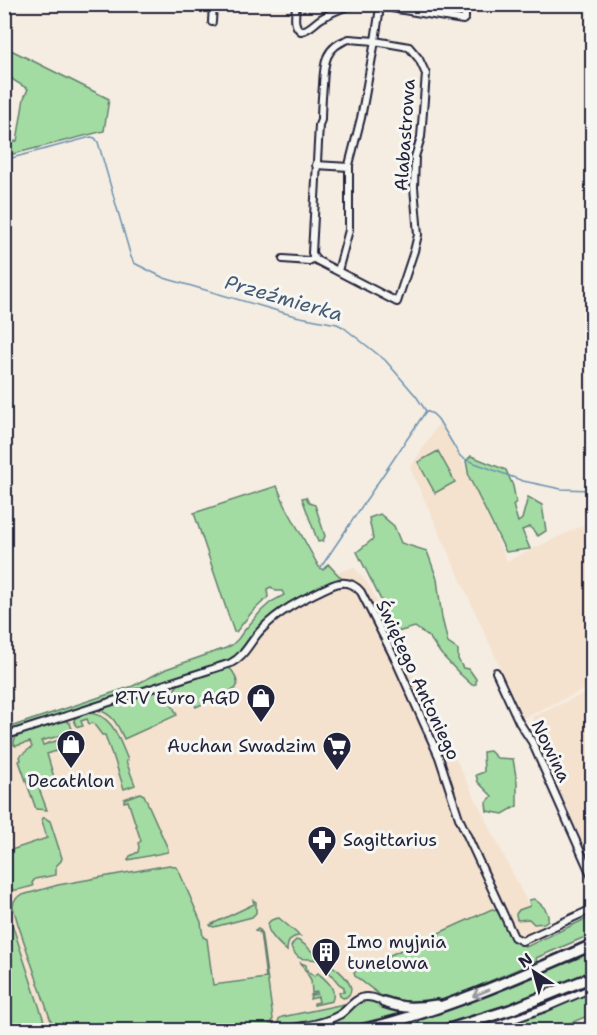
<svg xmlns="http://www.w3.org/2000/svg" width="597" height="1035" font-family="'Shantell Sans',sans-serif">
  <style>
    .built { fill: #f4e2cf }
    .green { fill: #a2dca2; stroke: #627f6e; stroke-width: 1.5 }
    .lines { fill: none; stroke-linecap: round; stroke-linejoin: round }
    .stream { stroke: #6a91af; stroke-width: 1.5 }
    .street-casing { stroke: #22223b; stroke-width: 10 }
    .primary-casing { stroke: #22223b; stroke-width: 14 }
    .street { stroke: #f6f6f2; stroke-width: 6 }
    .primary { stroke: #f6f6f2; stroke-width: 9 }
    .oneway { stroke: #9797a0 }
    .labels { text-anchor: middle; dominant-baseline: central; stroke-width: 6; stroke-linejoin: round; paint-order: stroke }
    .street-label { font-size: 18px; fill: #22223b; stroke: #f6f6f2 }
    .poi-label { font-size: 18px; fill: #22223b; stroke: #f6f6f2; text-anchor: end }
    .water-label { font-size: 20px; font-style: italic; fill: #465a75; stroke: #f6f6f2 }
  </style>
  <rect width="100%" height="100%" fill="#f5ede2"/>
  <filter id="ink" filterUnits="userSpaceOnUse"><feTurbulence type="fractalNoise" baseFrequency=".0167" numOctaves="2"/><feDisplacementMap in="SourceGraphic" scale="12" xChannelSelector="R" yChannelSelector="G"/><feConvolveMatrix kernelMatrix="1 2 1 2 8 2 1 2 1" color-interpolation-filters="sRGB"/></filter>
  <g filter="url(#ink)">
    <path class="built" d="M 439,423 L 461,458 L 507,561 L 592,521 L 592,686 L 523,718 L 410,468 Z
      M 354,567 L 369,585 L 552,952 L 448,996 L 394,1013 L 316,1030 L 5,1030 L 4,729 L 227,654 L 252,624 L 320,578 Z
      M 592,690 L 592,863 L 533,732 L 537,730 L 532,717 Z"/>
    <path class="green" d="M 5,47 L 109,99 L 104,131 L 5,156 L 5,143 L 17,141 L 24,98 L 28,89 C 3,74 4,75 5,47 Z
      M 438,451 L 455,482 L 435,493 L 418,462 Z
      M 471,456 L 506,470 L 513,486 L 516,502 L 513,505 L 518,522 L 522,519 L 528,497 L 542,505 L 546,531 L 538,536 L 530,527 L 522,530 L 530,549 L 506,552 L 469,477 L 466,461 Z
      M 277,486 L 285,505 L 319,567 L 323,570 L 328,564 L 341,578 C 315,587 278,607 259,627 C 249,638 244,652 231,659 L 5,733 L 4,729 L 133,686 L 166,669 L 226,648 L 232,645 L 238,639 L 243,632 L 262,610 L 271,602 L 284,595 L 282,591 L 276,591 L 271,587 L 267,589 L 268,597 L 252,612 L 236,632 L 234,632 L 194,513 Z
      M 306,497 L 309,503 L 315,505 L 325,536 L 323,541 L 318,542 L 302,498 Z
      M 380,514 L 394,526 L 401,543 L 427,551 L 437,579 L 442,618 L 448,643 L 458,650 L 458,659 L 463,668 L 469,669 L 476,679 L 476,684 L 472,685 L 460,674 L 441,654 L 430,638 L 415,627 L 397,632 L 357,552 L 373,539 L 369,518 Z
      M 227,667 C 233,669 238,680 237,686 L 235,689 L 196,707 L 190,695 L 176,701 C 174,696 173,692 176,687 C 181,680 217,671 227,667 Z
      M 152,692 C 168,692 171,703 177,715 L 124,739 C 118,726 113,713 97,710 Z
      M 87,713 C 113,713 119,740 128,760 L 126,761 L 135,785 L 124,789 L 113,755 L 112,755 L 105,735 L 102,735 L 93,723 L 89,724 L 87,719 L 81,721 L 83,726 L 79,727 L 76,726 L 74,720 L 76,717 Z
      M 65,720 L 70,723 L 73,732 L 41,741 L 43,745 L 69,737 L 72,746 L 47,754 L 56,784 L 50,786 L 48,782 L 38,786 L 47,810 L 36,809 L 19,761 L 21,760 L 20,756 L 32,747 L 30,742 L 16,746 L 14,745 L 14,741 L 17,735 Z
      M 490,751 L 497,758 L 513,759 L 517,782 L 517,806 L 503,814 L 487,811 L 486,803 L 492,796 L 478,782 L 476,775 L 484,772 L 483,752 Z
      M 140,793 L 144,795 L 168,849 L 168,852 L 128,860 L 130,856 L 138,852 L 139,847 L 138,843 L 141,841 L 128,801 L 124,802 L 124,799 Z
      M 43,818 L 45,818 L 50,821 L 62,858 L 61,861 L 56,866 L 56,875 L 35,879 L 32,883 L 33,886 C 27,887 18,891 13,890 C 1,887 4,861 5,852 L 47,838 L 42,821 Z
      M 169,865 L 174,866 L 178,869 L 201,922 L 203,937 L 207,939 L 213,985 L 266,978 L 260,932 L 255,931 L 258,929 L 261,931 L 273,1019 C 271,1027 266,1029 258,1030 L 54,1030 L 18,924 L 13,907 L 14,901 L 19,896 L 58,885 Z
      M 534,899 C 541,904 549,910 548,920 L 544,923 L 534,924 L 529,919 L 517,920 L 516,914 L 519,910 L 530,906 L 529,900 Z
      M 253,900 L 256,902 L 256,913 L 252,917 L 214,927 L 211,926 L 210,925 L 254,904 Z
      M 4,906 L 9,915 L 47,1030 L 5,1030 Z
      M 492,909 L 496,910 L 499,914 L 500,913 L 522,944 L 526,947 L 592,916 L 592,934 L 536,958 L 537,961 L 450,998 L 434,1002 L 401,1004 L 384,998 L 355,976 L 354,973 L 357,970 Z
      M 279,918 L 300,936 C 290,936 287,942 287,951 C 279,944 253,921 279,918 Z
      M 296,940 C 306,942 311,953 320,958 C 331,965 347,974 351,988 C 351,993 349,997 343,998 L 340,996 L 339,992 L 344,992 L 344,987 L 339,984 L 320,961 C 306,955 300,966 291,947 L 293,943 Z
      M 592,947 L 592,973 L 553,991 L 454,1025 L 435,1030 L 374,1030 Z
      M 301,963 L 306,965 L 307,970 L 314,976 L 318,973 C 327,981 337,988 332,1001 L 314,1005 L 314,1003 L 319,1002 L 318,997 L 310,999 L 311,995 L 317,994 L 317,992 L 312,993 L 311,980 Z
      M 592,991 L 592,1014 L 554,1030 L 492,1030 L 529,1017 Z
      M 370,999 L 389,1008 L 406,1012 L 335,1030 L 295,1030 C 308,1028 325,1026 337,1020 C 350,1014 354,1000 370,999 Z
      M 349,1003 L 327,1018 L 279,1028 L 277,1026 L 279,1019 L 282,1017 Z"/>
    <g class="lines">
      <path class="stream" d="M 4,160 L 91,137 L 95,138 L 98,142 L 131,257 L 134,263 L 164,278 L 295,316 L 337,324 L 343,327 L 385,360 L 416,396 L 426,411 L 433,414 L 438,419 L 460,456 L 464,459 L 523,481 L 561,489 L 592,490
        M 321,567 L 426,411
        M 32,1030 L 33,1025"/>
      <g class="street-casing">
        <path id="street" d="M 296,4 C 296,14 292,25 301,31 C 310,30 315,22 322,18 C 334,11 346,5 360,4
          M 368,4 L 463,20 L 465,18 L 465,4
          M 212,22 L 213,4
          M 349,39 L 375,41 L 409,47 L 419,59 L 426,74 L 421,137 L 415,157 L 414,187 L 418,235 L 414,251 L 397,302 L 316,260 L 312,253 L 319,125 L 321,120 C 321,108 322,97 323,85 C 324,62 325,47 349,39 Z
          M 316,165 L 349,167
          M 283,259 L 309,261 L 314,258
          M 338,271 L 349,230 L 349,165 L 361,118 L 375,41 L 380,7
          M 496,672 L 519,722 L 532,742 L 592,877
          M 4,736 L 231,663 C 246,655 250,641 262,629 C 279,611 301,600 324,589 C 329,587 335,583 341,583 C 349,582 356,586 361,592 L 395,659 L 439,757 L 459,818 L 514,937 L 522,941 L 592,909
          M 278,1030 C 297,1027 321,1025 339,1015 C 347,1011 352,1001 361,998 C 369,995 377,999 384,1002
          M 483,1030 L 545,1008 L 592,988"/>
      </g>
      <g class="primary-casing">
        <path id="primary" d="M 384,1002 C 404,1009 416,1008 437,1005
          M 362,1030 C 442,1011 517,978 592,945
          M 446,1030 L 510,1010 L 592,977"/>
      </g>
      <use href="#street" class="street"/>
      <use href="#primary" class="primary"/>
    </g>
    <defs><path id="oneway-shaft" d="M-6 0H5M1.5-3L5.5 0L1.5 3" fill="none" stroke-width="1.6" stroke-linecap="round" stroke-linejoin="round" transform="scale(1.5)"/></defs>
    <use class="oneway" href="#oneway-shaft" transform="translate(481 993) rotate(158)"/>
  </g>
  <defs>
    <g id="shop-pin" transform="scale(1.5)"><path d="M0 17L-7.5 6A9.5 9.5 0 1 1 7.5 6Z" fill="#22223b" stroke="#f6f6f2"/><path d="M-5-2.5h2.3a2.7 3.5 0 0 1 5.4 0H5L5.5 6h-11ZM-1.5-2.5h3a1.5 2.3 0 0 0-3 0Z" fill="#fff"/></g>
    <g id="supermarket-pin" transform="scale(1.5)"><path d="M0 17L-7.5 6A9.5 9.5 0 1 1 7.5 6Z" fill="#22223b" stroke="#f6f6f2"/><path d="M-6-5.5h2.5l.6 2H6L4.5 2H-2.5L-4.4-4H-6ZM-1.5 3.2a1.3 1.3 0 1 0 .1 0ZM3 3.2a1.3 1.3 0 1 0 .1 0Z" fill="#fff"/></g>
    <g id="pharmacy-pin" transform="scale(1.5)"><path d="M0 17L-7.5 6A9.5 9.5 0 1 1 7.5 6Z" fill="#22223b" stroke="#f6f6f2"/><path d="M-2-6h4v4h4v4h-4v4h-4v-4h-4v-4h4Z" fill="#fff"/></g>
    <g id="building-pin" transform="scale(1.5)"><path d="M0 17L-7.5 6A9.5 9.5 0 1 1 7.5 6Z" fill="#22223b" stroke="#f6f6f2"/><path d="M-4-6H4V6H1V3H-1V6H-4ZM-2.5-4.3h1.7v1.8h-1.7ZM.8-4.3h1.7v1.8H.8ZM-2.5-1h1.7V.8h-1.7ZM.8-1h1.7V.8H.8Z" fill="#fff"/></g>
  </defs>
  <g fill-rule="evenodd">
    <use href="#shop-pin" x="261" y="698"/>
    <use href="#shop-pin" x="71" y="744"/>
    <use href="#supermarket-pin" x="337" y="746"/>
    <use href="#pharmacy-pin" x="322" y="840"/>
    <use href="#building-pin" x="326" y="952"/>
  </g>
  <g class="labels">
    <g class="street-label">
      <text transform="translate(405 135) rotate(-86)">Alabastrowa</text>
      <text transform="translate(418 680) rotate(65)">Świętego Antoniego</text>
      <text transform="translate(551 751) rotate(64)">Nowina</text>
    </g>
    <g class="poi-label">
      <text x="240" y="698">RTV Euro AGD</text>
      <text x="316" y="746">Auchan Swadzim</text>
      <text x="71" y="781" text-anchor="middle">Decathlon</text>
      <text x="343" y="840" text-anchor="start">Sagittarius</text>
      <text x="347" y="942" text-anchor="start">Imo myjnia<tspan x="347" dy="21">tunelowa</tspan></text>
    </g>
    <g class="water-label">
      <text transform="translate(284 298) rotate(16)">Przeźmierka</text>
    </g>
  </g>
  <rect width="597" height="1035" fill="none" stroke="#f6f6f2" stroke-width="24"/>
  <rect x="12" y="12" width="573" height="1011" fill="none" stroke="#22223b" stroke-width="2" filter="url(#ink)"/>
  <g transform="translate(534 972) rotate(324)" stroke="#f6f6f2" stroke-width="4.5" paint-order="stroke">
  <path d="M0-4.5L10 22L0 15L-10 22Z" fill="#22223b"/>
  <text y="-9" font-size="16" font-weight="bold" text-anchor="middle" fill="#22223b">N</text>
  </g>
</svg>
